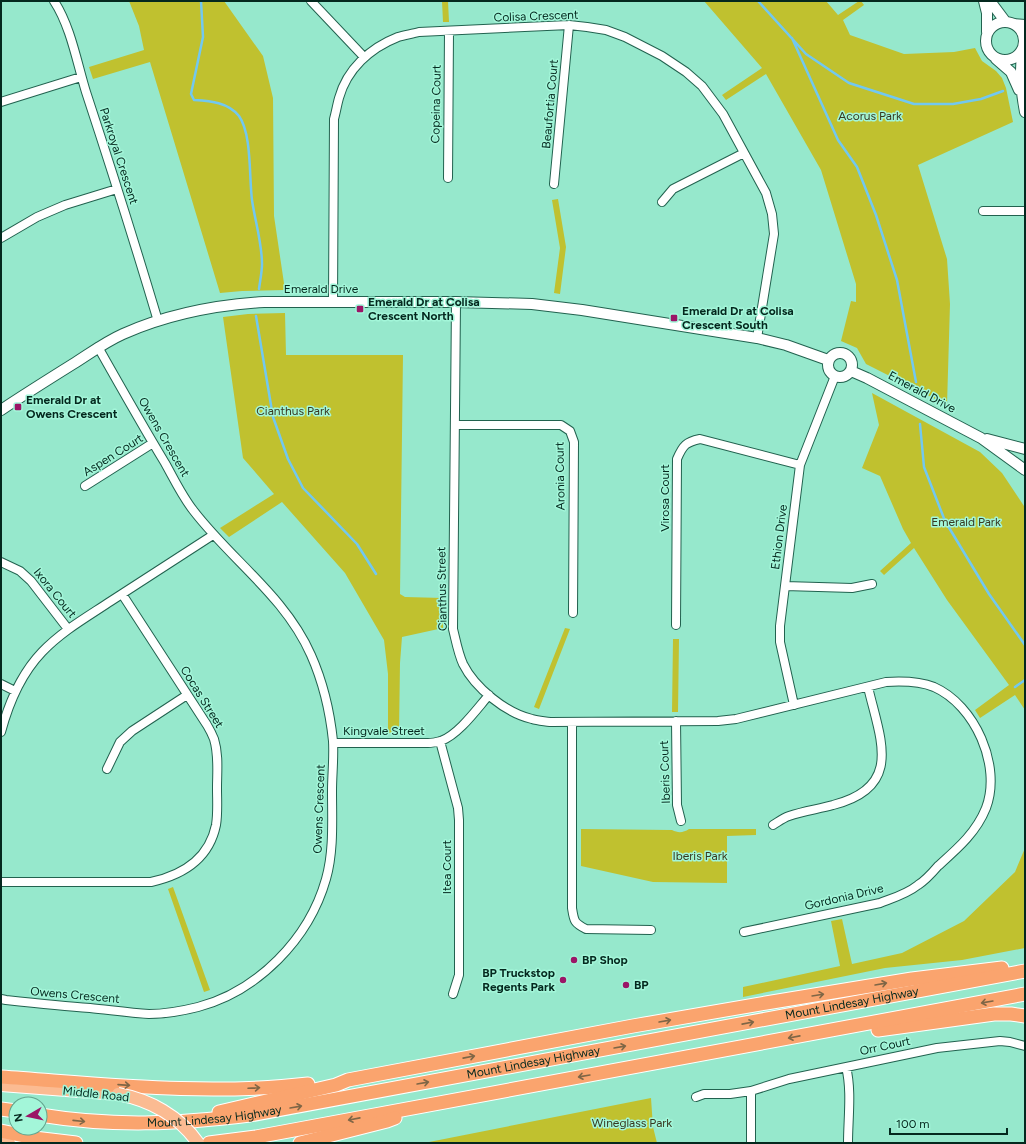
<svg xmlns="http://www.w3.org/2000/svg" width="1026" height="1144" font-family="Figtree,sans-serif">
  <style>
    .green { fill: #c0c12f }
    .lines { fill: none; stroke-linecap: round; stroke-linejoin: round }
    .stream { stroke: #72c8f0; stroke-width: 2.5 }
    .minor-casing { stroke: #22624f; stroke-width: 10 }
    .tertiary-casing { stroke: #22624f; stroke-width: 12 }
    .primary-casing { stroke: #fff; stroke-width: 14 }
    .trunk-casing { stroke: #fff; stroke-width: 15 }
    .minor { stroke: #fff; stroke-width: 8 }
    .tertiary { stroke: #fff; stroke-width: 10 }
    .primary { stroke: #fbbb92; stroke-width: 12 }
    .trunk { stroke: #faa46e; stroke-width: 13 }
    .primary-bridge-casing { stroke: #fff; stroke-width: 14; stroke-linecap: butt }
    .primary-bridge { stroke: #fbbb92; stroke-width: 12 }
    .oneway { stroke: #7f6646 }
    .poi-dot { fill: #9b1567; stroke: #a3f6d9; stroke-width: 1.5 }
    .labels { text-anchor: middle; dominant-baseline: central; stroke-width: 3; stroke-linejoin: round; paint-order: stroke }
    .street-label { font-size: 12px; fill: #04281e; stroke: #a3f6d9 }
    .park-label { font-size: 12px; fill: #383820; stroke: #a3f6d9 }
    .poi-label { font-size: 12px; font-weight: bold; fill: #04281e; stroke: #a3f6d9; text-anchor: start }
  </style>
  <rect width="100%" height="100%" fill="#96e8cc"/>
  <path class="green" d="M 129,1 L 224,1 L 263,56 L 273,98 L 274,216 L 285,290 L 242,291 L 220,293 L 150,62 L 93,79 L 89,67 L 144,50 L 139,26 Z
    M 442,1 L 448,1 L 449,22 L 443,22 Z
    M 704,1 L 826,1 L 838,15 L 859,1 L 861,1 L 864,5 L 843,20 L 850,35 L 904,54 L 954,52 L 975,48 L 982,61 L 996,71 L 1002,78 L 1006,88 L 1013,122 L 918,165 L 947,259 L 950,304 L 947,405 L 866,364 L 857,348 L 841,341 L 851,301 L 856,302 L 856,284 L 821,170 L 766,74 L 726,100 L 722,95 L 762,68 Z
    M 558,199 L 566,247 L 560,294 L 554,293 L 560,248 L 552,200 Z
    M 285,313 L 286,355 L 403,355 L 400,594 L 405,597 L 443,598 L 443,628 L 402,637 L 400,663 L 399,733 L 388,733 L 388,674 L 384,640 L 345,573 L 282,502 L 229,537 L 220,528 L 274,494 L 243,458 L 223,317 L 248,314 Z
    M 872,393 L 980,452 L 1002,473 L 1024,506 L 1025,510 L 1025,710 L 1015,695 L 980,718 L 975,710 L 1009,685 L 947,600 L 914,548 L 884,575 L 880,571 L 911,543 L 903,529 L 880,476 L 862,468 L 879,425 Z
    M 565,628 L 570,629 L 539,709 L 534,707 Z
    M 673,639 L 679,639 L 678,712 L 672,712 Z
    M 581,829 L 672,830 C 678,833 683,833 689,829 L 756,829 L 756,835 L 727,836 L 727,883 L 653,882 L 581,866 Z
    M 1025,848 L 1025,948 L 962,960 L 885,968 L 743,997 L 743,987 L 840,966 L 831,921 L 842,919 L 852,964 L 902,953 L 964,921 L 1015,872 Z
    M 173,887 L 210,990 L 204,992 L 168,889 Z
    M 651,1098 L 653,1127 L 657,1143 L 424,1143 Z"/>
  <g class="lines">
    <path class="stream" d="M 201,1 L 203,37 L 191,94 L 194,100 C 210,101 228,102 239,116 C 252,134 249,178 252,200 C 255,221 262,243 262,264 C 262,272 260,281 259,289
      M 758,1 L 806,54 L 849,83 L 914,104 L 953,104 L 981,99 L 1003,91
      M 792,38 L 838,140 L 857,167 L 876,215 L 897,280 L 916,382
      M 256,316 L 273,417 L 288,459 L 303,488 L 357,544 L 376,574
      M 920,424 L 924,467 L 945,521 L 989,594 L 1025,645
      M 1015,687 L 1025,680"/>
    <g class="minor-casing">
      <path id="minor" d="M 54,1 C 71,27 77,63 86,92 C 111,168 135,244 158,321
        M 311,1 L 364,57
        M 1013,23 L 1025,24
        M 1024,41 L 1025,40
        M 1,102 L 81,77
        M 448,178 L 449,31
        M 554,184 L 569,25
        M 662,202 L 673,189 L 744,153
        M 983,211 L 1025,211
        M 1,238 L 37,217 L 65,205 L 117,189
        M 333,302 L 334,119 C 336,112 337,105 339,98 C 347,69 370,48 398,37 C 404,35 412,34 419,32 L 569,25 L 587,27 L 606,30 L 625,37 L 662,56 L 686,72 L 702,86 L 723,114 L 766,193 L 772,214 L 774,234 L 757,338
        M 456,302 L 453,629 C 456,641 458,653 463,664 C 475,688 506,713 532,719 C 538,721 544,721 550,722 L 718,721 L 736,719 L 886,682 C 902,681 919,681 934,687 C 975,705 1002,766 986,808 C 976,833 957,849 938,866 C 932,873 926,880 918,885 C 907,894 893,898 880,903 L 744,932
        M 456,425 L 561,425 L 570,431 L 574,442 L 573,613
        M 85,486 L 153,443
        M 1,562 L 20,571 L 31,581 L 68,629
        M 785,586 L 852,588 L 872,584
        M 676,625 L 677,459 C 683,445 686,442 700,439 L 800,465
        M 1,684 L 15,691
        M 794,705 L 780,642 L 780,626 L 800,465 L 835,376
        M 676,721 L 677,805 L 681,821
        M 572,722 L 572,908 C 574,921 574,923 586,929 L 651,930
        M 1,732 C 9,702 21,674 42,652 C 62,631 87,617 111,601 C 145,579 179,557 213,535
        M 440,741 L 458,808 L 459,820 L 459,975 L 453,994
        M 333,743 L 428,743 C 432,743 437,742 441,741 C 459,734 476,710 489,695
        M 107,769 L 120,742 L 132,731 L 187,695
        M 773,825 C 778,822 783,818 789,816 C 803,811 819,809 833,805 C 904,787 880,739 868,687
        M 1,882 L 151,882 C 183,875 209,859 216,825 C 218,813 217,800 217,788 C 217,772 219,755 214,739 C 212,734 210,730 207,725 L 122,594
        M 1,999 L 6,1000 C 34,1003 62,1006 90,1008 C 110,1010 130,1013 149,1014 C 165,1014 182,1011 198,1007 C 258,991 309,939 326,879 C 334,851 332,820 332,791 C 332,775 334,758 333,741 C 330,712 323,682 311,655 C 285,596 231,560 193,510 C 182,496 174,479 165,463 C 142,425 120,386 98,347
        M 846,1067 C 852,1090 848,1119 848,1143
        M 696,1097 L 704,1094 L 730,1094 L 751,1091 L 789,1079 L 937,1048 L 1000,1041 L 1010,1042 L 1025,1046
        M 751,1143 L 751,1091"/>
    </g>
    <g class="tertiary-casing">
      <path id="tertiary" d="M 984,1 L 987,13 L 987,32
        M 990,1 L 1005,21
        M986 41a19 19 0 1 1 38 0a19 19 0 1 1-38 0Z
        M 1023,49 C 1019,70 1021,91 1025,112
        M 996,59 L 1011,72 L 1019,90
        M828 365a12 12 0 1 1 24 0a12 12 0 1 1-24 0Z
        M 851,371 L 867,378 L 981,438 L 1025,470
        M 1,410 C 25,394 49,379 73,364 C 89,354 105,342 123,334 C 168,314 215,305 264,302 L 456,302 L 532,304 L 582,310 L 757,338 L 786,345 L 828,360
        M 987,439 L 1025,449"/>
    </g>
    <g class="primary-casing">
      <path id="primary" d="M 1,1085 L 118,1094
        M 1,1141 L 9,1143"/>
    </g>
    <g class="trunk-casing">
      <g id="trunk">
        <path d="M 878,1030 L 994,1014 L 1011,1014 L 1025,1016"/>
        <path d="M 1,1077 C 103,1084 206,1096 308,1084"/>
        <path d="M 1,1109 L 16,1111"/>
        <path d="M 219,1112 L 336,1085 L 348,1080 L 633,1026 L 766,1003 L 912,979 L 1002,968"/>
        <path id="s1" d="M 40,1115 C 113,1127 178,1124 250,1115 L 1025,971"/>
        <path d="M 1,1131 L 34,1138 L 76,1143"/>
        <path d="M 209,1143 L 256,1137 L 1025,994"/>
        <path d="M 300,1143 L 387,1121 L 395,1118"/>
      </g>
    </g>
    <use href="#minor" class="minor"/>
    <use href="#tertiary" class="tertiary"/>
    <use href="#primary" class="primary"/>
    <use href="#trunk" class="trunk"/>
    <g class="primary-bridge-casing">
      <path id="primary-bridge" d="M 118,1094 C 150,1100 179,1116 198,1143"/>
    </g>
    <use href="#primary-bridge" class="primary-bridge"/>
  </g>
  <defs><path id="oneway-shaft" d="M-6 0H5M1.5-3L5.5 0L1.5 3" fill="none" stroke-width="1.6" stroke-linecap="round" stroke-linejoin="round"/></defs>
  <g class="oneway">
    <use href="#oneway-shaft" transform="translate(881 984) rotate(-10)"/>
    <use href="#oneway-shaft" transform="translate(818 995) rotate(-9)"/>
    <use href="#oneway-shaft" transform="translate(987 1002) rotate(170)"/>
    <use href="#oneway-shaft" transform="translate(665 1021) rotate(-10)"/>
    <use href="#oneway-shaft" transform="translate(748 1023) rotate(-11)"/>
    <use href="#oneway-shaft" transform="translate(794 1037) rotate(169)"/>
    <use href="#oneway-shaft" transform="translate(620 1047) rotate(-10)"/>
    <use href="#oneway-shaft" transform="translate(469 1057) rotate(-11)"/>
    <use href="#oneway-shaft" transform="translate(584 1076) rotate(170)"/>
    <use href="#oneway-shaft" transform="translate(423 1083) rotate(-10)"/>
    <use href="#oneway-shaft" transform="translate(124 1085) rotate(4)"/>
    <use href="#oneway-shaft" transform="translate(254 1088) rotate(-3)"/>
    <use href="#oneway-shaft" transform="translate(296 1107) rotate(-10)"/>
    <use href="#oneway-shaft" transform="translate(354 1119) rotate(169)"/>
    <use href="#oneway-shaft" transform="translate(79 1121) rotate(6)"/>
  </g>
  <g class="poi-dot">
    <rect x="356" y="305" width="8" height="8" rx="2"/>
    <rect x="670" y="314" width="8" height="8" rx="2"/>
    <rect x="14" y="403" width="8" height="8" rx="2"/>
    <circle cx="574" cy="960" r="4"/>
    <circle cx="563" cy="980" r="4"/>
    <circle cx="626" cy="985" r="4"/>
  </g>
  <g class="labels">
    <g class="street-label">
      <text transform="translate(536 16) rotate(-2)">Colisa Crescent</text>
      <text transform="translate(436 104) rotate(-89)">Copeina Court</text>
      <text transform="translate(550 104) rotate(-85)">Beaufortia Court</text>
      <text transform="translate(119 156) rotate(72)">Parkroyal Crescent</text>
      <text x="321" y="289">Emerald Drive</text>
      <text transform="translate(922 392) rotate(28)">Emerald Drive</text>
      <text transform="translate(164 437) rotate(60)">Owens Crescent</text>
      <text transform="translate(113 455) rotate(-32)">Aspen Court</text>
      <text transform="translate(560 476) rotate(-91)">Aronia Court</text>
      <text transform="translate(665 498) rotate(-90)">Virosa Court</text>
      <text transform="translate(779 537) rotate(-83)">Ethion Drive</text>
      <text transform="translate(442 589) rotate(-91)">Cianthus Street</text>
      <text transform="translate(55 593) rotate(51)">Ixora Court</text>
      <text transform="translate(202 697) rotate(58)">Cocas Street</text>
      <text x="384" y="731">Kingvale Street</text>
      <text transform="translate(665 772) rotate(-92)">Iberis Court</text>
      <text transform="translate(319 809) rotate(-88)">Owens Crescent</text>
      <text transform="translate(447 867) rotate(-90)">Itea Court</text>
      <text transform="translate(844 897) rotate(-13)">Gordonia Drive</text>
      <text transform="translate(75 995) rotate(5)">Owens Crescent</text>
      <text stroke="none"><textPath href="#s1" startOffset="823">Mount Lindesay Highway</textPath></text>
      <text transform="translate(885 1046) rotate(-12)">Orr Court</text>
      <text stroke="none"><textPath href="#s1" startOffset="499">Mount Lindesay Highway</textPath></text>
      <text transform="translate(96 1094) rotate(6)">Middle Road</text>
      <text stroke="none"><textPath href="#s1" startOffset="175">Mount Lindesay Highway</textPath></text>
    </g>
    <g class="park-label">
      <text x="870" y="116">Acorus Park</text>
      <text x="293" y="411">Cianthus Park</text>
      <text x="966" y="522">Emerald Park</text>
      <text x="700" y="856">Iberis Park</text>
      <text x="632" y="1123">Wineglass Park</text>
    </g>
    <g class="poi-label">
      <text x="368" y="302">Emerald Dr at Colisa<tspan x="368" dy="14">Crescent North</tspan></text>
      <text x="682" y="311">Emerald Dr at Colisa<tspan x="682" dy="14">Crescent South</tspan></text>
      <text x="26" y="400">Emerald Dr at<tspan x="26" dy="14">Owens Crescent</tspan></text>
      <text x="582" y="960">BP Shop</text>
      <text x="555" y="973" text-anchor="end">BP Truckstop<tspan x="555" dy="14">Regents Park</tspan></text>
      <text x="634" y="985">BP</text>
    </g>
  </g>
  <rect width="1026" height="1144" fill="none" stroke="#04281e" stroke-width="4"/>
  <g transform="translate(28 1116) rotate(261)"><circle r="19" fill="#a3f6d9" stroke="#63a48e"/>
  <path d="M0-3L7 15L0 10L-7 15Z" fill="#9b1567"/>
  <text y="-6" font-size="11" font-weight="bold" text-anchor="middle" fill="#04281e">N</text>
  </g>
  <path d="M890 1128v6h117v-6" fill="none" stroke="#04281e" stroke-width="2"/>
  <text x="896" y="1128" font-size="12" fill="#04281e" stroke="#a3f6d9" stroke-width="3" paint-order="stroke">100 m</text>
</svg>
